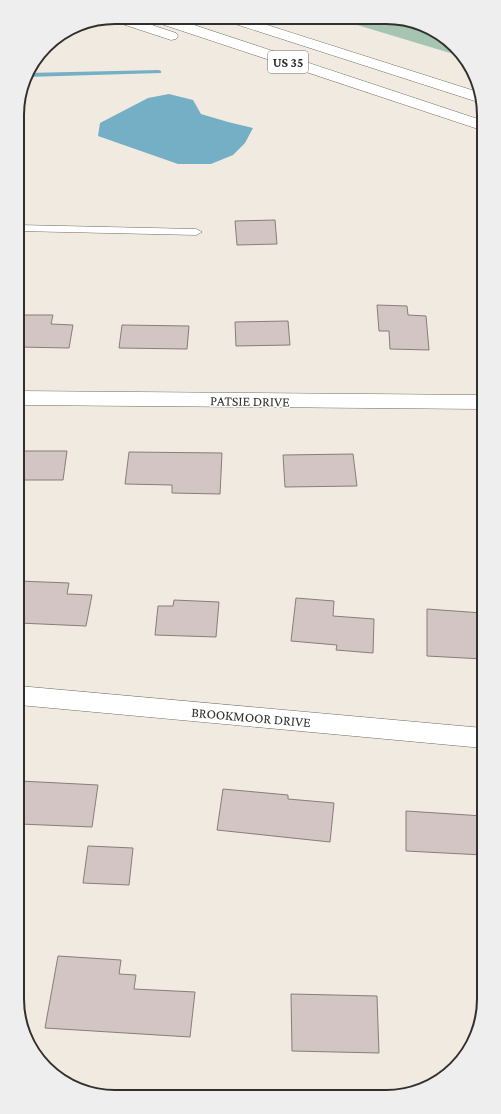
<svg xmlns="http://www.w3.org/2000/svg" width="501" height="1114" font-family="'Crimson Pro',serif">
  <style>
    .green { fill: #a6c4b2 }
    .water { fill: #75afc5 }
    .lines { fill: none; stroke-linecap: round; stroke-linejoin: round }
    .stream { fill: #75afc5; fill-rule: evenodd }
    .building { fill: #d3c5c4; stroke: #897c7b }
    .service-casing { stroke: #706a61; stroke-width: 1 }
    .minor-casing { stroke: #706a61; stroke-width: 1 }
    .motorway-casing { stroke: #706a61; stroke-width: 1 }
    .service { fill: #fff; fill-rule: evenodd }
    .minor { fill: #fff; fill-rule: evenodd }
    .motorway { fill: #fff; fill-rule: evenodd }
    .labels { text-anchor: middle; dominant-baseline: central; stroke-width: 3; stroke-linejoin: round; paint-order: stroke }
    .shield { fill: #fff; stroke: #706e6b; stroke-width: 1 }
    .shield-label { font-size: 13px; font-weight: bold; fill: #32302c }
    .street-label { font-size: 14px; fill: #32302c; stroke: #fff }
    .rim { fill: none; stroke: #32302c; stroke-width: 2 }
  </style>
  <rect width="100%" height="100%" fill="#f1eae0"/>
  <path class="green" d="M 334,18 L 405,19 L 451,41 L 460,56 Z"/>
  <path class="water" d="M 169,94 L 193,100 L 201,114 L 228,122 L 253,128 L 245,143 L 233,155 L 211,164 L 178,164 L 98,136 L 100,123 L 148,98 Z"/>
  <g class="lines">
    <path class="stream" d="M 159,70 L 161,71 L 161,73 L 26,77 L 27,73 Z"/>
  </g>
  <path class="building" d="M 275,220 L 277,244 L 237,245 L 235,221 Z
    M 377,305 L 407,306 L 408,315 L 426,316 L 429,350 L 390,349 L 389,331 L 379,331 Z
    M 18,315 L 53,315 L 51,324 L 73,325 L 69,348 L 18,347 Z
    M 288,321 L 290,345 L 236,346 L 235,322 Z
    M 122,325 L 189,326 L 187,349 L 119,348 Z
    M 18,451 L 67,451 L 63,480 L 19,480 Z
    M 129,452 L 222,453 L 220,494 L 172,493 L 172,485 L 125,484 Z
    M 353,454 L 357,486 L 285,487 L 283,455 Z
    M 19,581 L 69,583 L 67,594 L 92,595 L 86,626 L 19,623 Z
    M 296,598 L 334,601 L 333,616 L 374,619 L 373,653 L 336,650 L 337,645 L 291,641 Z
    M 174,600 L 219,602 L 216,637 L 155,635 L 158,606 L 173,606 Z
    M 427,609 L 482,613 L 483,659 L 427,656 Z
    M 20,781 L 98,785 L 92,827 L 20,824 Z
    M 223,789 L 288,795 L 288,799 L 334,803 L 330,842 L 217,830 Z
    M 406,811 L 483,816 L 483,855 L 406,851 Z
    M 88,846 L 133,848 L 129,885 L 83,883 Z
    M 58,956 L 121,960 L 119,974 L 136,975 L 134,989 L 195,992 L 190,1037 L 45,1028 Z
    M 291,994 L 377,996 L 379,1053 L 292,1051 Z"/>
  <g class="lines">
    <g class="service-casing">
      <path id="service" d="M 18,225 L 196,229 L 202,232 L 196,235 L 18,231 Z"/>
    </g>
    <g class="minor-casing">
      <path id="minor" d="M 18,391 L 482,395 L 482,409 L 18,405 Z
        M 19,686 L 483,728 L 483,748 L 19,705 Z"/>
    </g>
    <g class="motorway-casing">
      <path id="motorway" d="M 115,17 L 128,17 L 176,33 L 178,36 L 176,39 L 171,40 L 107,19 Z
        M 147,17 L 170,17 L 481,120 L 481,130 L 149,20 Z
        M 224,18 L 245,18 L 481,93 L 481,103 L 226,21 Z"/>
    </g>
    <use href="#service" class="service"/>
    <use href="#minor" class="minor"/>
    <use href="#motorway" class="motorway"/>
  </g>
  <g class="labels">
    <rect class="shield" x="268" y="51" width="40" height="22" rx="3"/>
    <g class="shield-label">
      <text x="288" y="62">US 35</text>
    </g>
    <g class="street-label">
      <text transform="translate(250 401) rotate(1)">PATSIE DRIVE</text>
      <text transform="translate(251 717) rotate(5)">BROOKMOOR DRIVE</text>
    </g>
  </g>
  <path d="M0 0H501V1114H0ZM115 24H386A91 91 0 0 1 477 115V999A91 91 0 0 1 386 1090H115A91 91 0 0 1 24 999V115A91 91 0 0 1 115 24Z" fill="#efeeee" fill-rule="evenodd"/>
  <path class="rim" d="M115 24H386A91 91 0 0 1 477 115V999A91 91 0 0 1 386 1090H115A91 91 0 0 1 24 999V115A91 91 0 0 1 115 24Z"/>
</svg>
